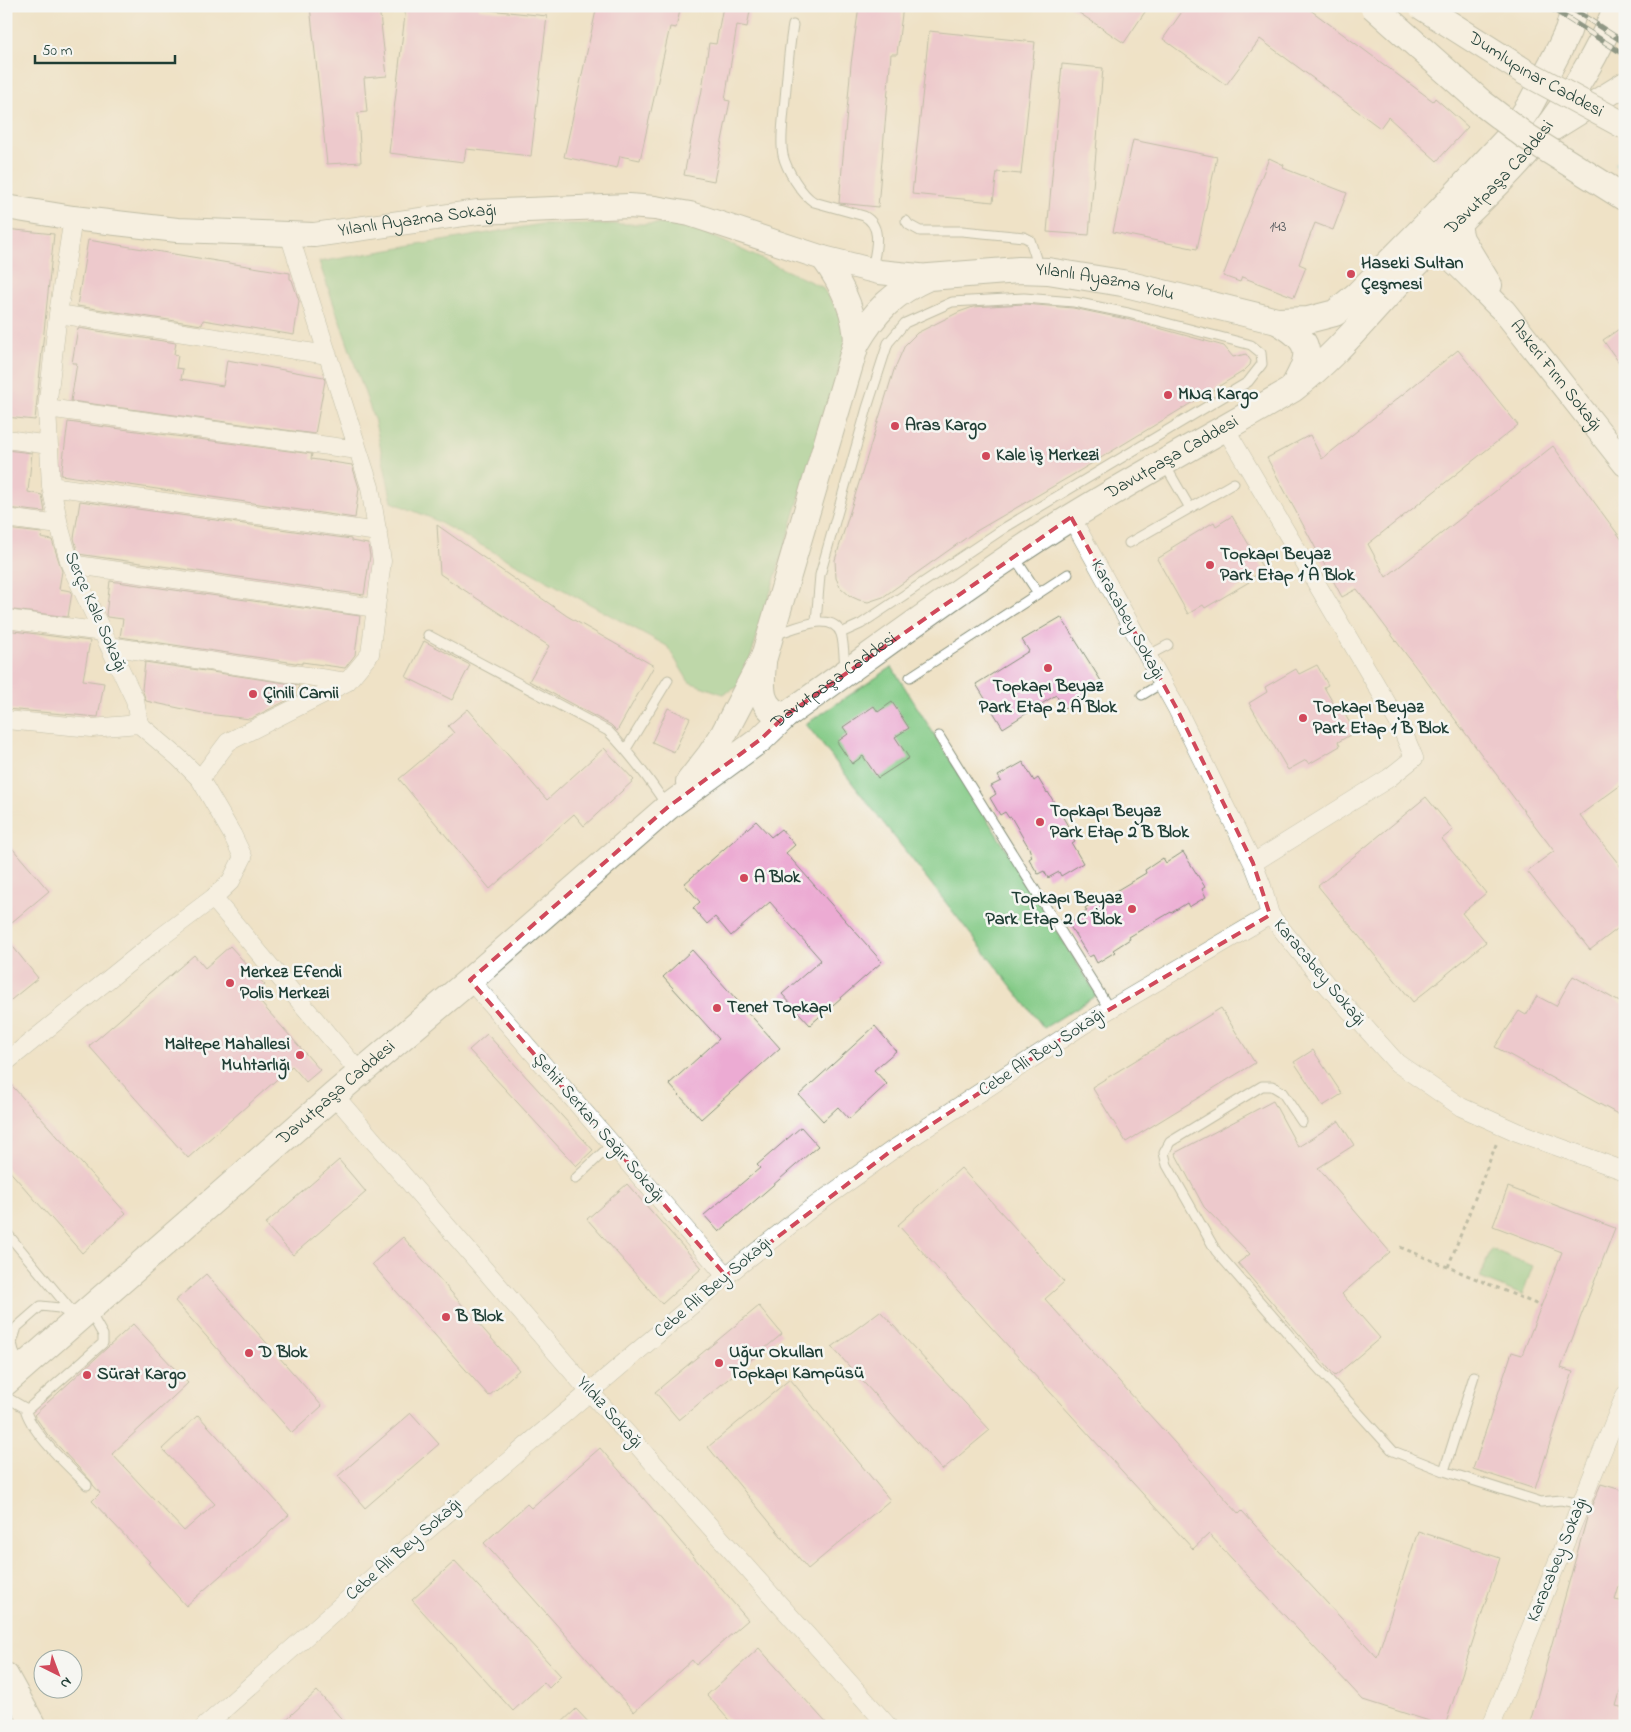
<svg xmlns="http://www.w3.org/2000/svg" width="1631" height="1732" font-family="'Indie Flower',sans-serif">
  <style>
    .green { fill: #83ca86; stroke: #51845d }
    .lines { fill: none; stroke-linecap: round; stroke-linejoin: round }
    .stream { stroke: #47b6c1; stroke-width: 5.5 }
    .building { fill: #ecabd3 }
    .lane-casing { stroke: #87907d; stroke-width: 11 }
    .street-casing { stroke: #87907d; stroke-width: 19 }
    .secondary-casing { stroke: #87907d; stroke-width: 26 }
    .primary-casing { stroke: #87907d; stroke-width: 28 }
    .path { stroke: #87907d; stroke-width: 3; stroke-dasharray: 4 4; stroke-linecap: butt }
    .lane { stroke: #fff; stroke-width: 9 }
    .street { stroke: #fff; stroke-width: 18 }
    .secondary { stroke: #fff; stroke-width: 24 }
    .primary { stroke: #fff; stroke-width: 26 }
    .rail-casing { stroke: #1f3d34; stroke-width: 5.5 }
    .rail { stroke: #f6f6f2; stroke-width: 4; stroke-dasharray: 11; stroke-linecap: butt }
    .primary-bridge-casing { stroke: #87907d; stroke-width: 28; stroke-linecap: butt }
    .primary-bridge { stroke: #fff; stroke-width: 26 }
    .marked { fill: none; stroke: #d1495b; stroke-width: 4; stroke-dasharray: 10 6; stroke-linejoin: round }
    .poi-dot { fill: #d1495b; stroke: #f6f6f2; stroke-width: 2 }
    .labels { text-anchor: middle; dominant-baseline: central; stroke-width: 5; stroke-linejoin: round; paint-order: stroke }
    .number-label { font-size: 15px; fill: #52585c }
    .street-label { font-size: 18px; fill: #1f3d34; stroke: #f6f6f2 }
    .poi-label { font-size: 18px; font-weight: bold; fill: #1f3d34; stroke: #f6f6f2; text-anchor: start }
  </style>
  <rect width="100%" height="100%" fill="#f6f6f2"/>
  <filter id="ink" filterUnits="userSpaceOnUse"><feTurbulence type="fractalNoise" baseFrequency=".02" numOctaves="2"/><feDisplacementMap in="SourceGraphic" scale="10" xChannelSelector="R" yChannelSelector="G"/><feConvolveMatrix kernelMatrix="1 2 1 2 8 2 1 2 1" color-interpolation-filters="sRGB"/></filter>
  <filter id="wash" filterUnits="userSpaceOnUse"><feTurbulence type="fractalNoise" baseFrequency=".0096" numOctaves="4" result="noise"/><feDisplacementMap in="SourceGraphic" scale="20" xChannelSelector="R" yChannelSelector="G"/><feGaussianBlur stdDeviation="1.12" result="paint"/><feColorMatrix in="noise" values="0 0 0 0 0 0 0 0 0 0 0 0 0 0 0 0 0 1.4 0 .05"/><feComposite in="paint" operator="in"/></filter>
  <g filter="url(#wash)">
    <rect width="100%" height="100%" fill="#efe2c6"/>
    <path class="green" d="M 541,224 L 686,224 L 822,287 L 851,330 L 742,685 L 723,694 L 689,682 L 667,646 L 431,518 L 392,502 L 375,422 L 319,262 Z
      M 892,667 L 1097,995 L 1044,1028 L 806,724 Z
      M 1491,1249 L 1533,1266 L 1522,1295 L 1480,1278 Z"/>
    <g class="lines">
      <path class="stream" d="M 1618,164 L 1625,168"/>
    </g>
    <g id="blocks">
      <path class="building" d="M 310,6 L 379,6 L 387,76 L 364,78 L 367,112 L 358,113 L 361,162 L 327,164 Z
        M 406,6 L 479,6 L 479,9 L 547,16 L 531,156 L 466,149 L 464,162 L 389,153 Z
        M 597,6 L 681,6 L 676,28 L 670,27 L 640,160 L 620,156 L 617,168 L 564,157 Z
        M 723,6 L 751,6 L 747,27 L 737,25 L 725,100 L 730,101 L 714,181 L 684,175 L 700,95 L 701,96 L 709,43 L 716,44 Z
        M 859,6 L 903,6 L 897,54 L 891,54 L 878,207 L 839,203 L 851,64 Z
        M 1069,6 L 1149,6 L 1124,43 Z
        M 1186,6 L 1305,6 L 1433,101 L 1435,98 L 1468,127 L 1437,161 L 1388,117 L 1380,128 L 1260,39 L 1226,85 L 1163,39 Z
        M 929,31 L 1035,42 L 1021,174 L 997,172 L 993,202 L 912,194 Z
        M 1062,64 L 1103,68 L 1089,235 L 1047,232 Z
        M 1133,140 L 1217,157 L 1197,249 L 1113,232 Z
        M 1269,158 L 1284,165 L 1283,168 L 1347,193 L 1333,230 L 1315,223 L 1299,264 L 1306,267 L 1294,297 L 1242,277 L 1240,282 L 1223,276 Z
        M 6,229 L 54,234 L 35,420 L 6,417 Z
        M 88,240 L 290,273 L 290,279 L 292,280 L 299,301 L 294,335 L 203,320 L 202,325 L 77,306 Z
        M 1024,304 L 1073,308 L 1126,319 L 1224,346 L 1233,357 L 1246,354 L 1251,361 L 1250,365 L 1244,371 L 1071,476 L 973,533 L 883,597 L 868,602 L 859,600 L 850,596 L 840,587 L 836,578 L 835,560 L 894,370 L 905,345 L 917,333 L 959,312 L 973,307 Z
        M 1625,325 L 1625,371 L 1603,340 Z
        M 78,328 L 176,343 L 174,354 L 178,355 L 176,368 L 183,369 L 181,379 L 223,386 L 227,360 L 324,377 L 325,381 L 315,434 L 71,401 L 77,363 L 72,363 Z
        M 1458,350 L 1518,425 L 1368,544 L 1386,577 L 1553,446 L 1625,544 L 1625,782 L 1580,815 L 1625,872 L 1625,923 L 1590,950 L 1527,871 L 1554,851 L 1357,589 L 1342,597 L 1267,458 L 1310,435 L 1322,459 Z
        M 68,422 L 312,454 L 311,459 L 352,465 L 359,488 L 355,518 L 61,475 Z
        M 6,450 L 32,453 L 28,492 L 42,495 L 45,512 L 6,508 Z
        M 80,501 L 351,539 L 351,541 L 368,544 L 370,556 L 364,595 L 78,554 L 74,538 Z
        M 1232,516 L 1264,570 L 1248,580 L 1249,582 L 1205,608 L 1203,605 L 1188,614 L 1157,559 L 1172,550 L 1171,548 L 1214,522 L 1216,526 Z
        M 437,525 L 567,616 L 654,666 L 617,731 L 611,725 L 529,681 L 549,646 L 440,574 Z
        M 6,529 L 42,533 L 41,538 L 52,540 L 62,571 L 59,589 L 71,591 L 72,592 L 68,617 L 6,609 Z
        M 110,581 L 360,616 L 355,655 L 345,668 L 302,662 L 302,664 L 120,637 L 123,619 L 107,617 L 106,615 Z
        M 1061,617 L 1103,684 L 1064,708 L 1056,695 L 1003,728 L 976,684 L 1029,651 L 1022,640 Z
        M 6,630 L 90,641 L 83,680 L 104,683 L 98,717 L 6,709 Z
        M 424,641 L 470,665 L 452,700 L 406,677 Z
        M 145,662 L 299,685 L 298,695 L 250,719 L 207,714 L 146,701 L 142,689 Z
        M 1317,665 L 1328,685 L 1324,687 L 1339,713 L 1343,711 L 1355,732 L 1338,742 L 1340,746 L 1309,764 L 1306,760 L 1288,770 L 1249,703 L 1267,692 L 1265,687 L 1296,669 L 1299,674 Z
        M 892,702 L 909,728 L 895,737 L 909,758 L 878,778 L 863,756 L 852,764 L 837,742 L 848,734 L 843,727 L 874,706 L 878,712 Z
        M 668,708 L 690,718 L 674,752 L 652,742 Z
        M 468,709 L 547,800 L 604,748 L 634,780 L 584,826 L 574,814 L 490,889 L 399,779 L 454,733 L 448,726 Z
        M 1023,762 L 1034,781 L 1038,778 L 1047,793 L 1048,792 L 1068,826 L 1067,827 L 1075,842 L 1072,844 L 1083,863 L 1061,876 L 1059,872 L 1048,878 L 1044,871 L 1038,874 L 1029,859 L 1032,857 L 1029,848 L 1011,817 L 1009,818 L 1005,812 L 1000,815 L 990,798 L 996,794 L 991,786 L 1001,781 L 998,776 Z
        M 1426,797 L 1453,830 L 1442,839 L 1486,893 L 1462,913 L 1486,942 L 1413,1002 L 1318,886 Z
        M 756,821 L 771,837 L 781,829 L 795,845 L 786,853 L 882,962 L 810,1025 L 782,994 L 821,960 L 770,902 L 731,936 L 715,917 L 707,924 L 693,908 L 700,902 L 684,884 Z
        M 6,841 L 49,891 L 6,927 Z
        M 1183,852 L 1205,887 L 1202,889 L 1206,897 L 1189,907 L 1187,903 L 1171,913 L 1171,912 L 1129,937 L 1130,939 L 1113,950 L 1115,952 L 1097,963 L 1093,955 L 1089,957 L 1068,923 L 1087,911 L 1085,908 L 1102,897 L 1104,898 L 1146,873 L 1145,870 L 1163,858 L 1166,863 Z
        M 6,938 L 38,978 L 6,1004 Z
        M 230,946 L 265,985 L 254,995 L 320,1070 L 306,1082 L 292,1066 L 188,1158 L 89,1046 L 194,955 L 205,968 Z
        M 692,950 L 780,1048 L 701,1119 L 669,1084 L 719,1039 L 663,977 Z
        M 1573,976 L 1625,1005 L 1625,1118 L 1495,1047 L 1519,1011 L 1526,1015 L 1537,996 L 1556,1006 Z
        M 1221,1008 L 1255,1063 L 1126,1142 L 1092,1087 Z
        M 875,1026 L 896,1051 L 874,1070 L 887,1084 L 849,1119 L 838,1107 L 823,1121 L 799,1095 Z
        M 487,1034 L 593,1150 L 576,1166 L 469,1050 Z
        M 1313,1050 L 1342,1094 L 1323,1106 L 1294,1062 Z
        M 6,1079 L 126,1213 L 82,1253 L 6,1167 Z
        M 1273,1101 L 1298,1147 L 1339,1121 L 1354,1145 L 1318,1168 L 1390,1252 L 1342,1294 L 1380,1338 L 1335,1376 L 1238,1263 L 1250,1254 L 1204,1207 L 1175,1153 Z
        M 801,1127 L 818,1146 L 719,1232 L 704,1215 L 760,1168 L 757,1165 Z
        M 339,1160 L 366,1192 L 293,1255 L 265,1224 Z
        M 961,1168 L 1064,1282 L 1045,1299 L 1239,1514 L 1242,1511 L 1377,1657 L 1418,1531 L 1500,1558 L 1445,1726 L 1363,1700 L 1209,1534 L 1193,1549 L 898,1225 Z
        M 627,1184 L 702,1268 L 662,1304 L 587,1219 Z
        M 1508,1187 L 1615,1228 L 1561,1368 L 1573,1372 L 1535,1489 L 1473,1469 L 1512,1352 L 1522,1355 L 1562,1252 L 1493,1226 Z
        M 403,1237 L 519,1370 L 489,1396 L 372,1264 Z
        M 206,1274 L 322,1406 L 292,1433 L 175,1301 Z
        M 759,1306 L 782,1334 L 679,1420 L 655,1392 Z
        M 880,1311 L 990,1430 L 942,1470 L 832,1347 Z
        M 133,1324 L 188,1383 L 112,1454 L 184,1531 L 215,1504 L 162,1449 L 198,1415 L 289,1515 L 186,1606 L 148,1563 L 150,1562 L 92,1501 L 100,1493 L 93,1485 L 91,1481 L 47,1434 L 34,1415 Z
        M 790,1379 L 890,1500 L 808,1569 L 708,1447 Z
        M 411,1413 L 439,1444 L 365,1508 L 338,1476 Z
        M 600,1448 L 748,1620 L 696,1665 L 692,1660 L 634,1712 L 484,1543 L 527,1504 L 531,1508 Z
        M 1601,1484 L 1625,1491 L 1625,1567 L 1615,1600 L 1625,1602 L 1625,1675 L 1616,1706 L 1625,1708 L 1625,1726 L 1529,1726 L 1588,1514 Z
        M 455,1561 L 561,1676 L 549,1688 L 544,1682 L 513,1711 L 412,1600 Z
        M 759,1648 L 829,1726 L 734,1726 L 707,1695 Z
        M 317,1691 L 348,1726 L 279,1726 Z
        M 576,1709 L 592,1726 L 558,1726 Z"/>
    </g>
  </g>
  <g filter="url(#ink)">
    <use href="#blocks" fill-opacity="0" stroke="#87907d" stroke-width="1"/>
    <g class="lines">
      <g class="lane-casing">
        <path id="lane" d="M 793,25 C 788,53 787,81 784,109 C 783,124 780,141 783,155 C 786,169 802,195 814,202 L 864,216 C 884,227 875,251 872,270
          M 906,221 L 909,225 L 920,231 L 962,231 L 1024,237 L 1030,240 L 1039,268
          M 1165,465 L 1190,508
          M 1129,543 L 1234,483
          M 1015,558 L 1038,593
          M 816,622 L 820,575 L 867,408 L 888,343 L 905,323 L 952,302 L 1024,298 L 1074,302 L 1128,313 L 1251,345 L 1261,353 L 1262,364 L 1248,382 L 1006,527 L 861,624 L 841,633
          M 428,635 L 608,731 C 631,754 649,779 667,806
          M 774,635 C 791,630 832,609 841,634 C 844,642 844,659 845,669
          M 1147,656 L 1168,645
          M 910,677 L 1068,574
          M 1142,695 L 1162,683
          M 939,736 L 1110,1010
          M 626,749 L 668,680
          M 1302,1122 L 1282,1092 L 1272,1086 L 1262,1086 L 1170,1142 L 1164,1153 L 1167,1165 L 1216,1251 L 1309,1358 L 1393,1451 L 1444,1471 L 1541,1502 L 1561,1500 L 1581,1504
          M 575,1179 L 612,1144
          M 6,1232 L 75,1315
          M 18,1367 L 12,1343 L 17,1327 L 41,1306 L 59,1308 L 76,1317
          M 6,1397 L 25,1408 L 29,1408 L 103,1343 L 103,1335 L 90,1312
          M 25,1408 C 30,1432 69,1467 87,1485
          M 1444,1471 L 1474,1376"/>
      </g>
      <g class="street-casing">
        <path id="street" d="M 58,314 L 328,355
          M 47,408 L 358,450
          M 1225,428 L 1401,727 L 1414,758 L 1389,778 L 1253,863
          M 6,439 L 49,445
          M 51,486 L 378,532
          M 1071,517 L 1177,709 L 1253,863 L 1262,886 L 1270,915 L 1326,984 L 1397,1063 L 1461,1107 L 1517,1132 L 1625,1171
          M 6,518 L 59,525
          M 70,564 L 376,608
          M 6,619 L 103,632
          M 109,646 L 347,682
          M 6,720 L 92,728 L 139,724
          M 200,779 L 228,742 L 347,682 L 370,654 L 382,561 L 370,487 L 289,234
          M 213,898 L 360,1073
          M 470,980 L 726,1276
          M 6,1062 L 156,941 L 213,898 L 231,881 L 243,857 L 232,834 L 200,779 L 179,758 L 139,724 L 135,700 L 70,564 L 59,525 L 51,486 L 47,408 L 58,314 L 73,218
          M 334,1095 L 590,1392 L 888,1726
          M 205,1726 L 391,1561 L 726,1276 L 809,1210 L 891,1151 L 1083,1025 L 1270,915
          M 1491,1726 L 1625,1395"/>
      </g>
      <g class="secondary-casing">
        <g id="secondary">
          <path d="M 1546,133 L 1625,84"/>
          <path id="s1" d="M 6,207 L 73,218 L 177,230 L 314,235 L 478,212 L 629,206 L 655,208 L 690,214 L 823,258 L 879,272 L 929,277"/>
          <path d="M 1460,220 L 1460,231 L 1462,239 L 1490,285"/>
          <path id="s2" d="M 1434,247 C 1452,253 1486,296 1504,311 L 1625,464"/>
          <path d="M 823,258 C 841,283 856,313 856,344"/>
          <path d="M 6,1675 L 34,1726"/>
        </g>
      </g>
      <g class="primary-casing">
        <g id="primary">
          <path d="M 1277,321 C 1312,341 1313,353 1294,386"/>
          <path d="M 763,663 C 761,685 758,710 785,716"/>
          <path id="s3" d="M 689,782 L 710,755 L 722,737 L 764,657 L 856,344 C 875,311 894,292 929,277 L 1019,270 L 1048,271 L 1122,283 L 1277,321 L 1308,320 L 1335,313 L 1358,294 L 1438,213 L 1509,137 L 1530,105 L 1560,48 L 1568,31 L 1575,6"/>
          <path id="s4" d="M 6,1382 L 334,1095 L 470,980 L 668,807 L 761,739 L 785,716 C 880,649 972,579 1070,518 C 1143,473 1219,432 1293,389 C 1336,356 1368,315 1405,276 C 1449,229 1499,187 1540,137 C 1570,99 1600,51 1617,6"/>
        </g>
      </g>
      <path class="path" d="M 1400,1247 L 1541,1306
        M 1448,1267 L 1497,1142"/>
      <use href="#lane" class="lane"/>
      <use href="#street" class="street"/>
      <use href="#secondary" class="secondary"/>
      <use href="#primary" class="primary"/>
      <g class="rail-casing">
        <path id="rail" d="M 1548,6 L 1625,55
          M 1568,6 L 1625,43"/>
      </g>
      <use href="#rail" class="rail"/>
      <g class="primary-bridge-casing">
        <g id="primary-bridge">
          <path d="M 1373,6 L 1482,103 L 1524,135 L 1625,198"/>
          <path id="s5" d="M 1421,6 L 1525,72 L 1625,126"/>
        </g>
      </g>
      <use href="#primary-bridge" class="primary-bridge"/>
    </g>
  </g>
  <path d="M0 0H1631V1732H0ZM 1071,517 L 1177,709 L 1253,863 L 1270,915 L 1083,1025 L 891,1151 L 726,1276 L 470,980 L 668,807 L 761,739 L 785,716 Z" fill="#efe2c6" fill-opacity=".55" fill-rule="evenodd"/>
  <path class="marked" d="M 1071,517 L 1177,709 L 1253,863 L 1270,915 L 1083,1025 L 891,1151 L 726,1276 L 470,980 L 668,807 L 761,739 L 785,716 Z"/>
  <g class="poi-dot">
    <circle cx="1351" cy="274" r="5"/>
    <circle cx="1168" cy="395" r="5"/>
    <circle cx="895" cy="426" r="5"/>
    <circle cx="986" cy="456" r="5"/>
    <circle cx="1210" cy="565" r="5"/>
    <circle cx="1048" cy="668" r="5"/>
    <circle cx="253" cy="694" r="5"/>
    <circle cx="1303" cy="718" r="5"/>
    <circle cx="1040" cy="822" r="5"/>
    <circle cx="744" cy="878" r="5"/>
    <circle cx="1132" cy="909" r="5"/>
    <circle cx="230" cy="983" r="5"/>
    <circle cx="717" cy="1008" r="5"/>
    <circle cx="300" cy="1055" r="5"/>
    <circle cx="446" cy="1317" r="5"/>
    <circle cx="249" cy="1353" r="5"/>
    <circle cx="719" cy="1363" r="5"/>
    <circle cx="87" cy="1375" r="5"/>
  </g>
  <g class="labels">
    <g class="number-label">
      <text x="1278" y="227">143</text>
    </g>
    <g class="street-label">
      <text stroke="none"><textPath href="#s5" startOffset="134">Dumlupınar Caddesi</textPath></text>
      <text stroke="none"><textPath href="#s4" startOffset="1926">Davutpaşa Caddesi</textPath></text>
      <text stroke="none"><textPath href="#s1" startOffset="414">Yılanlı Ayazma Sokağı</textPath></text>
      <text stroke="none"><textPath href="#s3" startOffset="751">Yılanlı Ayazma Yolu</textPath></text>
      <text stroke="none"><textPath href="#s2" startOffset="178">Askeri Fırın Sokağı</textPath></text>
      <text stroke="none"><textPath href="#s4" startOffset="1491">Davutpaşa Caddesi</textPath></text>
      <text transform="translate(95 612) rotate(66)">Serçe Kale Sokağı</text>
      <text transform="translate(1127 620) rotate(61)">Karacabey Sokağı</text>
      <text stroke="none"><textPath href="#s4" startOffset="1086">Davutpaşa Caddesi</textPath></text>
      <text transform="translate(1319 973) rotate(50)">Karacabey Sokağı</text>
      <text transform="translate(1042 1053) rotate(-33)">Cebe Ali Bey Sokağı</text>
      <text stroke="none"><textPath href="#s4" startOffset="439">Davutpaşa Caddesi</textPath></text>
      <text transform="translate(598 1128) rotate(49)">Şehit Serkan Sağır Sokağı</text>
      <text transform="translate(713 1288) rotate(-40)">Cebe Ali Bey Sokağı</text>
      <text transform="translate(609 1413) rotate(48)">Yıldız Sokağı</text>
      <text transform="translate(404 1550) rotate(-41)">Cebe Ali Bey Sokağı</text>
      <text transform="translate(1558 1560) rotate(-68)">Karacabey Sokağı</text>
    </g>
    <g class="poi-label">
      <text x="1361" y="264">Haseki Sultan<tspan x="1361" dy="21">Çeşmesi</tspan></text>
      <text x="1178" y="395">MNG Kargo</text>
      <text x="905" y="426">Aras Kargo</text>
      <text x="996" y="456">Kale İş Merkezi</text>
      <text x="1220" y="555">Topkapı Beyaz<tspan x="1220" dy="21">Park Etap 1 A Blok</tspan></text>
      <text x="1048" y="687" text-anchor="middle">Topkapı Beyaz<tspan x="1048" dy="21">Park Etap 2 A Blok</tspan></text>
      <text x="263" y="694">Çinili Camii</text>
      <text x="1313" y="708">Topkapı Beyaz<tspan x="1313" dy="21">Park Etap 1 B Blok</tspan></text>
      <text x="1050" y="812">Topkapı Beyaz<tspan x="1050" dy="21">Park Etap 2 B Blok</tspan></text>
      <text x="754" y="878">A Blok</text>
      <text x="1122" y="899" text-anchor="end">Topkapı Beyaz<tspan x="1122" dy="21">Park Etap 2 C Blok</tspan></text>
      <text x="240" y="973">Merkez Efendi<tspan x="240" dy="21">Polis Merkezi</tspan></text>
      <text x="727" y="1008">Tenet Topkapı</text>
      <text x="290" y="1045" text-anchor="end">Maltepe Mahallesi<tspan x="290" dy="21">Muhtarlığı</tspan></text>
      <text x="456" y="1317">B Blok</text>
      <text x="259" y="1353">D Blok</text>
      <text x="729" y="1353">Uğur Okulları<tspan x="729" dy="21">Topkapı Kampüsü</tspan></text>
      <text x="97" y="1375">Sürat Kargo</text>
    </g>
  </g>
  <rect width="1631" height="1732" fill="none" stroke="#f6f6f2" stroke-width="25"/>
  <g transform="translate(58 1674) rotate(138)"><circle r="24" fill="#f6f6f2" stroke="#a0aca6"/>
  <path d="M0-4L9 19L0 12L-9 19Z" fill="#d1495b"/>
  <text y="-8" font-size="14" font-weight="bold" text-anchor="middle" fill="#1f3d34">N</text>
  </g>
  <path d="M35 55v8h140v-8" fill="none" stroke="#1f3d34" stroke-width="2.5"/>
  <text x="42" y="55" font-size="15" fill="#1f3d34" stroke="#f6f6f2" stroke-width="4" paint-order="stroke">50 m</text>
</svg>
